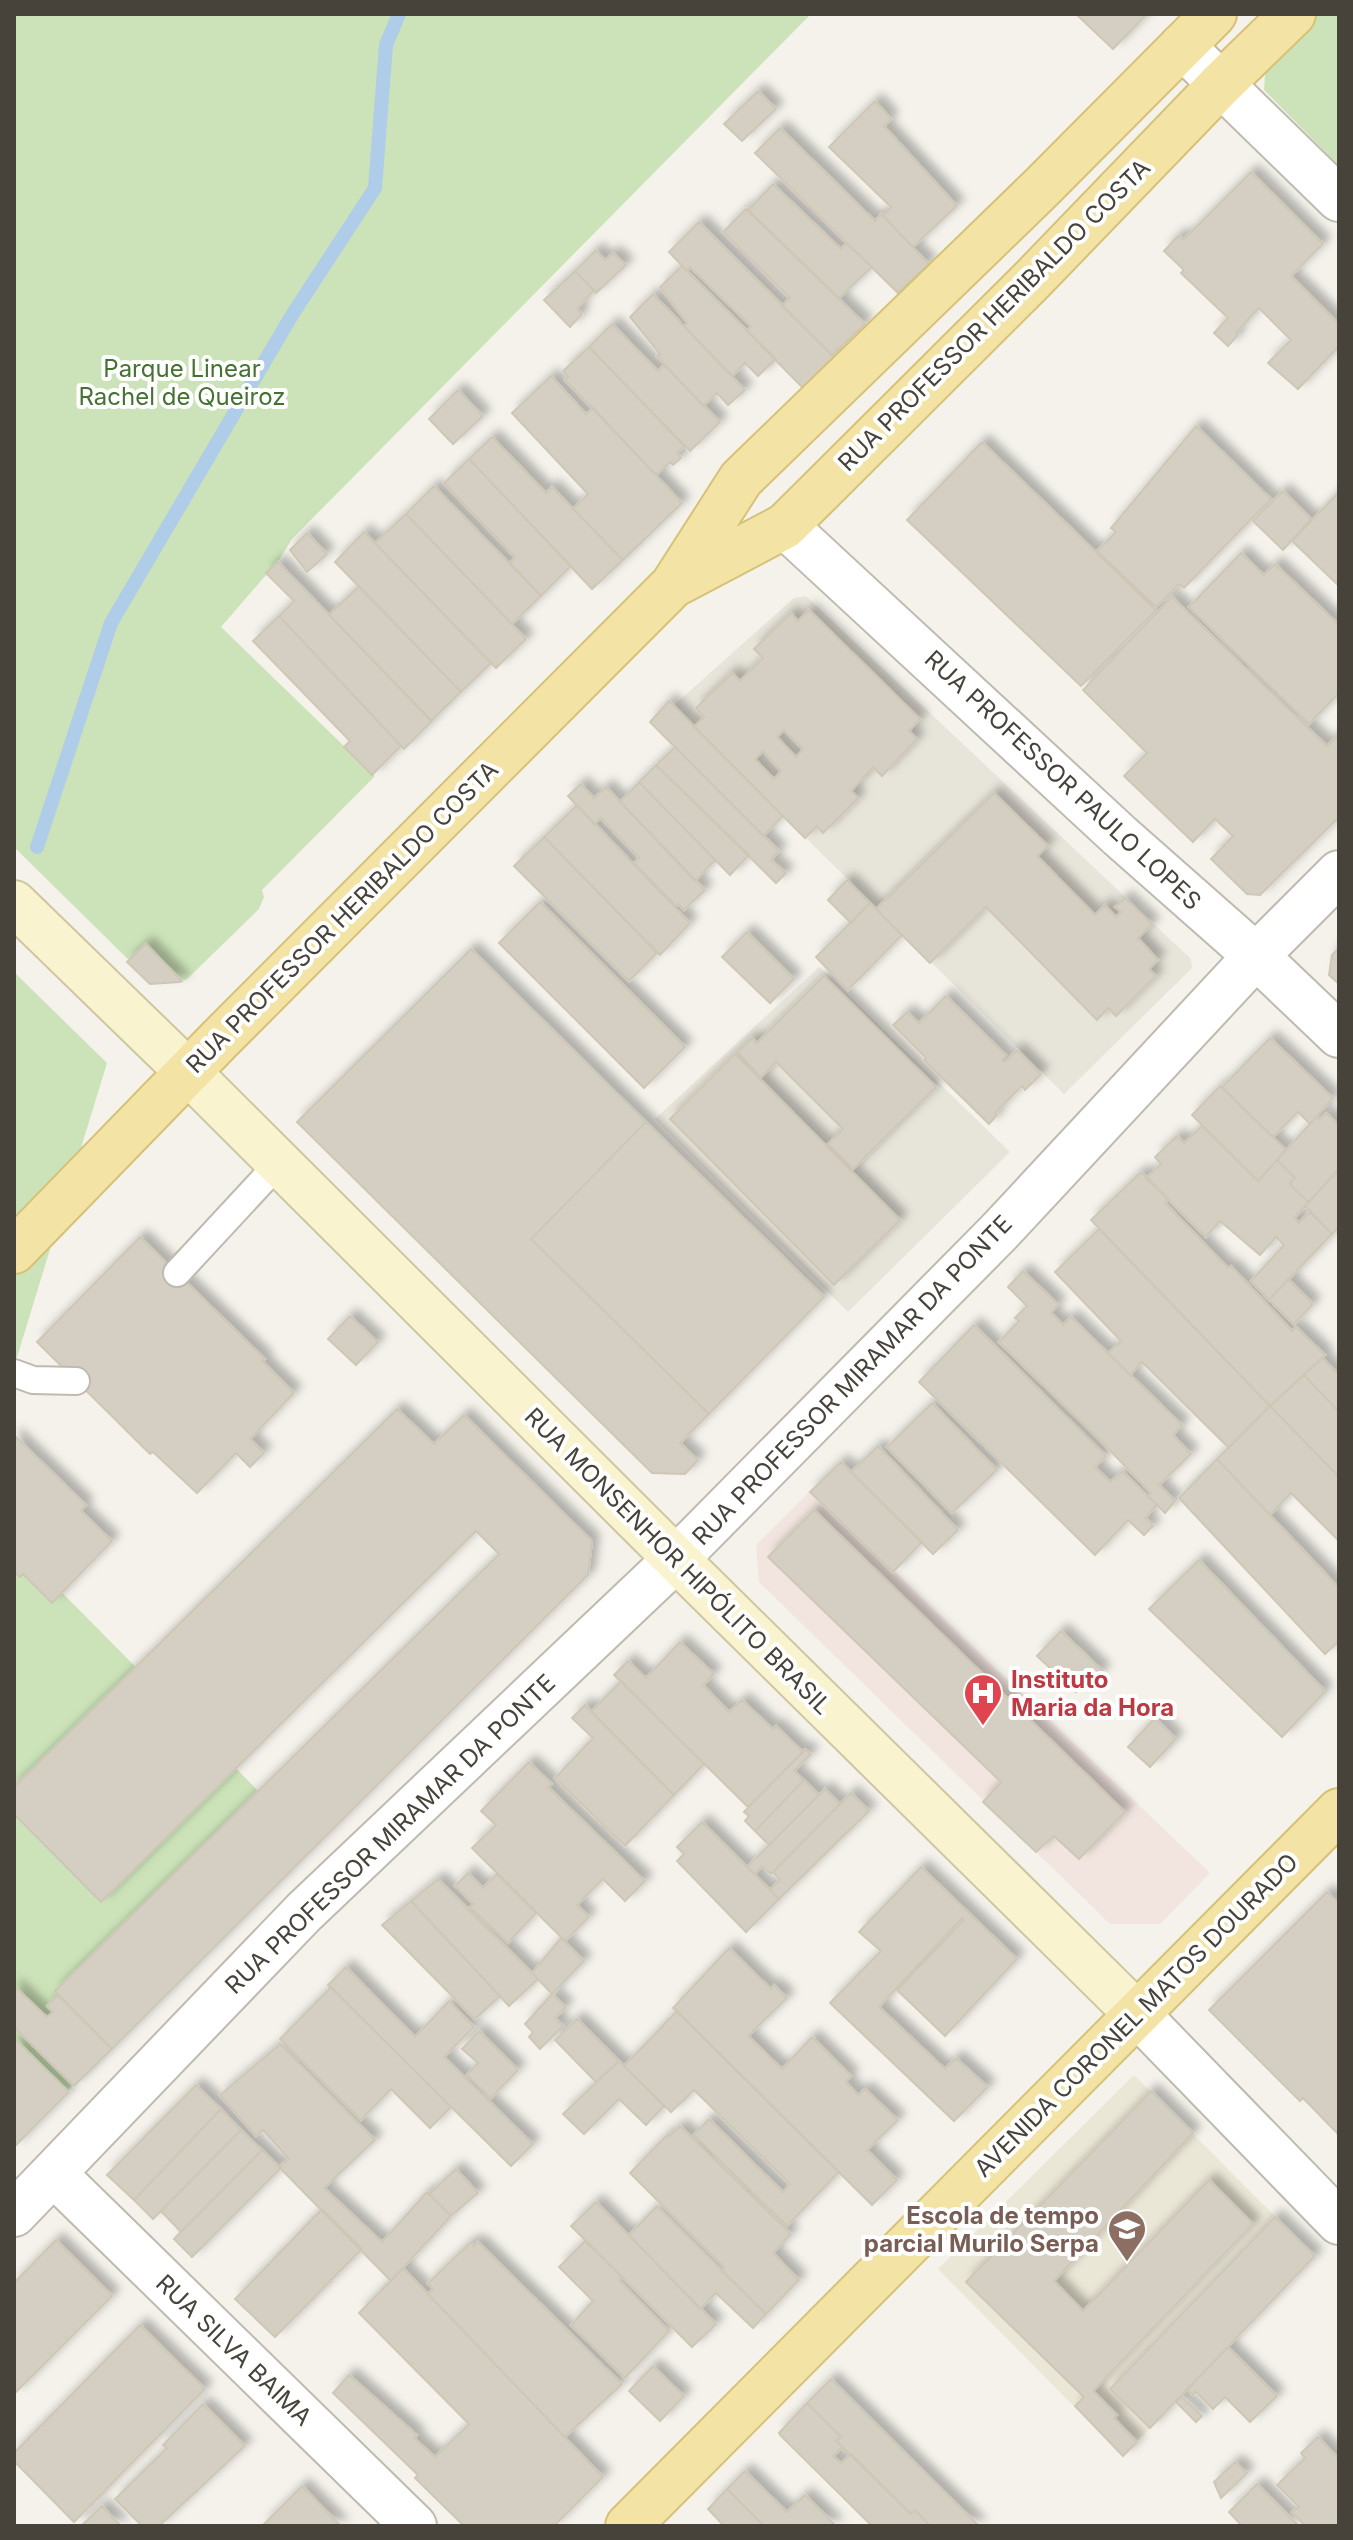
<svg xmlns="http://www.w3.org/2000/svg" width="1353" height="2540" font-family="Inter,sans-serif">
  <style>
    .residential { fill: #e7e4da }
    .education { fill: #ebe7d7 }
    .medical { fill: #f2e5e0 }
    .green { fill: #cce3b9 }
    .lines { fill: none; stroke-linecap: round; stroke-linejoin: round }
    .stream { stroke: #afcce8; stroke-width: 14 }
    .building { fill: #d4cfc2; stroke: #cec7b6; stroke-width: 2; fill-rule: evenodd; filter: url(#shadow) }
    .lane-casing { stroke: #bebaaf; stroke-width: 30 }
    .street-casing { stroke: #bebaaf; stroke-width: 48 }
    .secondary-casing { stroke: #cdc6a0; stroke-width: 48 }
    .primary-casing { stroke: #d6c277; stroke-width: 48 }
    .lane { stroke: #fff; stroke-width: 26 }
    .street { stroke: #fff; stroke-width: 44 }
    .secondary { stroke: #f9f3d0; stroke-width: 44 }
    .primary { stroke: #f3e4a5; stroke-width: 44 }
    .labels { text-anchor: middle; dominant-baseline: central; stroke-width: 8; stroke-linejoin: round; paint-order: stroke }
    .street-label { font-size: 24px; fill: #47433a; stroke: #fff }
    .park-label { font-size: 24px; fill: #457233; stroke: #fff }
    .health-label { font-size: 24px; font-weight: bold; fill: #be3a42; stroke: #fff; text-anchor: start }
    .education-label { font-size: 24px; font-weight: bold; fill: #785e54; stroke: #fff; text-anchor: end }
  </style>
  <defs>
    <filter id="shadow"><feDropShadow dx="7" dy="-7" stdDeviation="4" flood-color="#0004"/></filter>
  </defs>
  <rect width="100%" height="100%" fill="#f4f2eb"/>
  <path class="residential" d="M 806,596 L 1191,959 L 1192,968 L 1064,1094 L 673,706 L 794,598 Z
    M 819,967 L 1010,1152 L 848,1312 L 655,1119 Z"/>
  <path class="education" d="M 1134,2075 L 1315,2256 L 1123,2456 L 938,2269 Z"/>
  <path class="medical" d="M 810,1491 L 1210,1873 L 1160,1924 L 1110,1924 L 759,1582 L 756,1545 Z"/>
  <path class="green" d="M 14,14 L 811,14 L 292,539 L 279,560 L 221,627 L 375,776 L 262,890 L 264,897 L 259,909 L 186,980 L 155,983 L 144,975 L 14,847 Z
    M 1315,14 L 1339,14 L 1339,166 L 1264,90 L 1266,62 Z
    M 14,972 L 107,1063 L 14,1367 Z
    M 14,1544 L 286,1819 L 283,1875 L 14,2144 Z"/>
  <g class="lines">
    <path class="stream" d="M 37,847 L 111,623 L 292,315 L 375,188 L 386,45 L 399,14"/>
  </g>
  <path class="building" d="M 1076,14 L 1147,14 L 1113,49 Z
    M 758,91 L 776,109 L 742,141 L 724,124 Z
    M 875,101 L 891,119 L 884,126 L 957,206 L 913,247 L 883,216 L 891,207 L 829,147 Z
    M 780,128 L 875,221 L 881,214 L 883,216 L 929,264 L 898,293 L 755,153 Z
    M 1251,172 L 1323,244 L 1291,276 L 1339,324 L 1339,346 L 1298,389 L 1268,363 L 1291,340 L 1259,308 L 1236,332 L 1238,335 L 1228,346 L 1214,333 L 1228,318 L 1181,273 L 1184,270 L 1164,251 L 1178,236 L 1184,239 Z
    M 773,184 L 841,249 L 846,243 L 872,267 L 839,298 L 748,210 Z
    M 746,209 L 865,324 L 832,355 L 782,306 L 790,298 L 723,232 Z
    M 699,222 L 835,358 L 803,388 L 747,331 L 751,326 L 690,267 L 687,271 L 669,252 Z
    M 596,250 L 605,260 L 613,253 L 626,265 L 596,293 L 575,271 Z
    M 682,266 L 776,359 L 758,376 L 745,363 L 732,376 L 684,326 L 687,323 L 660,287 Z
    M 575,271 L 594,290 L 577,309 L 582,314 L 570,327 L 544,300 Z
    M 653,294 L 745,390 L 728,405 L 717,393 L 703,406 L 657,356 L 660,354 L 630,317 Z
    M 612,324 L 658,371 L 664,365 L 720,422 L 690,451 L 589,347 Z
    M 589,347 L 684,446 L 677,453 L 681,458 L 673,465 L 670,462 L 656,475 L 565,380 L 568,377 L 563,371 Z
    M 551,376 L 586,414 L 593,408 L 682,503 L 623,560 L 573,509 L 588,494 L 512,413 Z
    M 458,390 L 483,416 L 453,444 L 429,419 Z
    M 1196,426 L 1271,499 L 1184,588 L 1179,584 L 1156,607 L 1097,551 L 1116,532 L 1111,528 Z
    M 492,437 L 546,493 L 552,487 L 623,560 L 592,589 L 469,459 Z
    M 982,442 L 1156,610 L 1081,686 L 907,520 Z
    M 469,459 L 571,566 L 541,596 L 510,563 L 515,557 L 444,483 Z
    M 434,486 L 541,596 L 512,624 L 406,514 Z
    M 1283,491 L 1311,519 L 1283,550 L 1253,521 Z
    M 1339,492 L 1339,586 L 1292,541 Z
    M 406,514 L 526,639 L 496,668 L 375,543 Z
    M 364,532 L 491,663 L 461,692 L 335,562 Z
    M 307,533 L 327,554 L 307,572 L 290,550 Z
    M 1241,553 L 1264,575 L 1275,564 L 1339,625 L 1339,693 L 1309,724 L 1189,607 Z
    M 278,562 L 432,721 L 404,749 L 279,616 L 294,601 L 266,573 Z
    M 359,586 L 461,692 L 431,721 L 329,615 Z
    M 1172,597 L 1327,746 L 1339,734 L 1339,817 L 1260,895 L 1247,894 L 1211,859 L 1233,836 L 1215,819 L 1193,842 L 1124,776 L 1147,753 L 1083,690 Z
    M 809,610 L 920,719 L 909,731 L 917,739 L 882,776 L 873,767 L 851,791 L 858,798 L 823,833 L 817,826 L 805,838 L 694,727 L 704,717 L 696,708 L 732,673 L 740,681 L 763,658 L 754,649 L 791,613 L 798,621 ZM 784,730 L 803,749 L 796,757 L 777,737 ZM 763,751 L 781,771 L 774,779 L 755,759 Z
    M 279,616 L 401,746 L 372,775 L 344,747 L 350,741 L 253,641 Z
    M 669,701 L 783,816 L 763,836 L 650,722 Z
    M 675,747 L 779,851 L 771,860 L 786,873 L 776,883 L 656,765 Z
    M 656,765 L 749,855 L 730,875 L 639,782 Z
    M 639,782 L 715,860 L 695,881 L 620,802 Z
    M 581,784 L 594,798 L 606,787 L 705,890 L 684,910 L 678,904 L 676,906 L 634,863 L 639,858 L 601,818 L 594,824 L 568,796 Z
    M 994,793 L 1048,846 L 1037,856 L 1095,915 L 1105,905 L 1116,917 L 1121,912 L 1115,907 L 1125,898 L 1152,924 L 1138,938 L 1158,960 L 1149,969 L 1156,976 L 1116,1016 L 1108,1008 L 1097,1020 L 986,907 L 930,963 L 876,909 Z
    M 577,805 L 690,923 L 660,955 L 544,837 Z
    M 544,837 L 657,953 L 629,981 L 514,866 Z
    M 847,880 L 870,903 L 851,923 L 828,900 Z
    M 540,902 L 685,1047 L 644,1088 L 499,943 Z
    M 870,903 L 902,935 L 848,990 L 816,957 Z
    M 747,932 L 794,979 L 770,1003 L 722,957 Z
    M 146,944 L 182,981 L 180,982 L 150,984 L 127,962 Z
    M 1339,948 L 1339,984 L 1329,975 L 1332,955 Z
    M 471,949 L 646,1122 L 531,1239 L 709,1414 L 680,1443 L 698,1460 L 685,1474 L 652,1473 L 297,1122 Z
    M 824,976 L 936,1087 L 853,1169 L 828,1144 L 843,1129 L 776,1062 L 761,1077 L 737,1052 L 752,1038 L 757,1043 Z
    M 946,996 L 1006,1055 L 1002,1060 L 1005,1062 L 1017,1050 L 1041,1074 L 1025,1090 L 1022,1086 L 995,1113 L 997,1115 L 989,1124 L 924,1060 L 926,1058 L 893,1025 L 907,1012 L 919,1023 Z
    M 1270,1038 L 1333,1098 L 1310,1124 L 1298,1112 L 1273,1137 L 1222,1087 Z
    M 735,1054 L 900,1220 L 834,1285 L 670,1119 Z
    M 1220,1086 L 1286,1150 L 1258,1181 L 1192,1115 Z
    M 1326,1113 L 1339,1125 L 1339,1169 L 1309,1202 L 1292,1187 L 1290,1183 L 1295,1178 L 1277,1160 L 1316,1117 L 1319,1119 Z
    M 646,1122 L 824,1297 L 709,1414 L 531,1239 Z
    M 1202,1126 L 1258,1181 L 1277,1160 L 1295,1178 L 1290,1183 L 1292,1187 L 1309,1202 L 1294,1218 L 1299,1223 L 1310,1212 L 1332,1234 L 1269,1300 L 1251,1281 L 1284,1245 L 1276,1237 L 1260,1255 L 1220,1221 L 1206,1237 L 1146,1178 L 1161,1164 L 1155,1157 L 1177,1136 L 1184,1143 Z
    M 1339,1169 L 1339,1227 L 1332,1234 L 1305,1206 Z
    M 1141,1172 L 1169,1200 L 1165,1203 L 1228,1268 L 1231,1266 L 1292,1331 L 1296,1327 L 1325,1355 L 1270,1406 L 1091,1220 Z
    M 1099,1229 L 1270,1406 L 1229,1448 L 1142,1362 L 1130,1375 L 1108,1353 L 1121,1341 L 1055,1272 Z
    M 140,1237 L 265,1359 L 262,1361 L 294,1393 L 250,1439 L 264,1453 L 250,1467 L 236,1453 L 197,1493 L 153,1452 L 150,1454 L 37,1342 Z
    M 1023,1271 L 1058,1304 L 1051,1313 L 1063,1325 L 1071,1317 L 1182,1425 L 1173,1435 L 1191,1454 L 1159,1485 L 1175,1501 L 1165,1513 L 1148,1496 L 1151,1493 L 1099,1439 L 999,1342 L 1019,1321 L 1015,1318 L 1027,1306 L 1008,1287 Z
    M 1288,1279 L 1313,1304 L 1294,1324 L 1269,1300 Z
    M 350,1316 L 378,1342 L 356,1365 L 328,1339 Z
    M 974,1325 L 1106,1456 L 1095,1467 L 1110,1482 L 1122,1471 L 1157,1505 L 1145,1518 L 1153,1526 L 1144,1535 L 1128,1520 L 1095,1555 L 919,1382 Z
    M 1322,1358 L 1339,1375 L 1339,1412 L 1304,1375 Z
    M 1304,1375 L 1339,1412 L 1339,1477 L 1270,1406 Z
    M 932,1403 L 997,1470 L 952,1513 L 887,1447 Z
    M 1270,1406 L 1339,1477 L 1339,1541 L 1291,1493 L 1270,1515 L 1217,1459 Z
    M 397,1409 L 434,1444 L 464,1415 L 592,1541 L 588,1575 L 112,2049 L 55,1991 L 499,1554 L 476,1531 L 101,1902 L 14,1814 L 14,1787 Z
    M 14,1435 L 86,1505 L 81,1511 L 112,1541 L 52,1603 L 23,1574 L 20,1577 L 14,1572 Z
    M 878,1446 L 958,1530 L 933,1554 L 851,1472 Z
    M 1217,1459 L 1339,1588 L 1339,1641 L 1325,1654 L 1179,1498 Z
    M 841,1462 L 922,1542 L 893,1572 L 810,1492 Z
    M 814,1510 L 1125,1812 L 1079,1859 L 1054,1836 L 1036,1852 L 983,1802 L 1001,1782 L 768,1557 Z
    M 1199,1560 L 1323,1689 L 1324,1693 L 1282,1737 L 1149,1609 Z
    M 1061,1631 L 1103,1671 L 1093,1681 L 1090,1678 L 1076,1692 L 1037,1656 Z
    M 680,1642 L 714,1674 L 703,1685 L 729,1712 L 742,1700 L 773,1729 L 776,1726 L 803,1752 L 748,1807 L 614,1675 L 628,1661 L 646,1678 Z
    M 621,1681 L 704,1764 L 674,1795 L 591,1712 Z
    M 585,1705 L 674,1795 L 625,1846 L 555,1778 L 593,1738 L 572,1718 Z
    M 1155,1718 L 1176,1739 L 1150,1767 L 1128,1747 Z
    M 805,1749 L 811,1754 L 794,1771 L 804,1780 L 755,1831 L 745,1821 L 749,1816 L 744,1812 Z
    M 529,1762 L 552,1784 L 548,1787 L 645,1881 L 625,1901 L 603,1879 L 577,1905 L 589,1917 L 565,1941 L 472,1848 L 496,1825 L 481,1811 Z
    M 804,1780 L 819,1795 L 769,1845 L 755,1831 Z
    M 825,1789 L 840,1804 L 773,1872 L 771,1874 L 762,1866 L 755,1874 L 747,1867 Z
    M 851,1793 L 869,1811 L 779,1899 L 770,1890 L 780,1880 L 773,1872 Z
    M 702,1822 L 779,1899 L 746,1932 L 677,1861 L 684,1854 L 677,1847 Z
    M 921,1867 L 1017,1959 L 945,2036 L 897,1990 L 964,1920 L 962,1918 L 879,2007 L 945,2069 L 956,2058 L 988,2087 L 954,2121 L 830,2003 L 881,1951 L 859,1932 Z
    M 468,1873 L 483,1888 L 497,1874 L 536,1913 L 508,1943 L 470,1907 L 474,1904 L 455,1886 Z
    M 438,1879 L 538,1979 L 509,2006 L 411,1901 Z
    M 1327,1892 L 1339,1903 L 1339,2135 L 1303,2098 L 1300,2101 L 1209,2010 Z
    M 411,1901 L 500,1996 L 475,2019 L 382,1925 Z
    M 561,1938 L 584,1961 L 552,1994 L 532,1973 Z
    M 729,1948 L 771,1989 L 774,1985 L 787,1998 L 748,2036 L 782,2069 L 812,2037 L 851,2076 L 846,2082 L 858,2095 L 865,2089 L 898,2120 L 867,2150 L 897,2180 L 872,2205 L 673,2008 Z
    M 346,1967 L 415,2037 L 449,2001 L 474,2027 L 444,2057 L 533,2144 L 511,2166 L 328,1985 Z
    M 14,1986 L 47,2017 L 53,2012 L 47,2006 L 58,1995 L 112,2049 L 74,2086 L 14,2027 Z
    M 331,1987 L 451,2107 L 430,2128 L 391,2089 L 361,2120 L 280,2039 Z
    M 552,1994 L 566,2007 L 555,2018 L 563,2026 L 540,2049 L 529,2037 L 533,2032 L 525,2024 Z
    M 677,2011 L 839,2172 L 787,2226 L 694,2135 L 709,2119 L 783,2192 L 790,2184 L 694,2090 L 671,2112 L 624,2066 Z
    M 577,2019 L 619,2061 L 596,2082 L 555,2040 Z
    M 479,2031 L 518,2070 L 491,2098 L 467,2075 L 478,2063 L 462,2049 Z
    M 14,2038 L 69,2092 L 14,2147 Z
    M 280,2044 L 375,2140 L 324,2188 L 382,2242 L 427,2192 L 451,2216 L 391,2281 L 279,2167 L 289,2159 L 263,2130 L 256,2136 L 220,2095 Z
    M 619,2061 L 664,2106 L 646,2125 L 619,2099 L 584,2134 L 563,2114 Z
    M 196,2085 L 221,2109 L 134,2200 L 107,2175 Z
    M 1151,2091 L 1193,2133 L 1054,2281 L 1083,2311 L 1209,2180 L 1253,2224 L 1093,2391 L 1117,2415 L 1114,2418 L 1137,2442 L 1123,2456 L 1075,2406 L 1084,2397 L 966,2282 Z
    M 221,2109 L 241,2130 L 153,2219 L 134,2200 Z
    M 680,2126 L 791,2234 L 773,2253 L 799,2280 L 766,2314 L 721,2270 L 724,2267 L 630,2173 L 667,2135 L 669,2136 Z
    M 241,2130 L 262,2150 L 181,2232 L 161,2211 Z
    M 262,2150 L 281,2168 L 192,2257 L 174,2239 Z
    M 456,2169 L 478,2193 L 451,2216 L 429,2194 Z
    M 596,2202 L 716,2324 L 692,2347 L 571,2226 Z
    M 657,2206 L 766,2314 L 753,2328 L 716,2293 L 700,2309 L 629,2235 Z
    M 322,2209 L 362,2249 L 275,2337 L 235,2299 Z
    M 1275,2217 L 1315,2256 L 1150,2428 L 1110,2389 Z
    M 56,2240 L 112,2296 L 14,2394 L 14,2283 Z
    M 585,2241 L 622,2277 L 619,2280 L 669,2331 L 625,2378 L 571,2325 L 593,2301 L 559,2267 Z
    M 471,2242 L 474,2246 L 478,2242 L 622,2384 L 565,2437 L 428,2294 L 433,2289 L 428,2283 Z
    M 403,2268 L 603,2477 L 554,2526 L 464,2526 L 415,2478 L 418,2475 L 333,2393 L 349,2375 L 417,2435 L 414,2438 L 435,2457 L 469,2424 L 359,2313 Z
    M 140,2325 L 205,2389 L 74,2522 L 14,2461 L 14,2453 Z
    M 1228,2347 L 1277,2396 L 1250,2422 L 1225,2397 L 1213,2409 L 1196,2392 L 1193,2395 L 1187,2390 Z
    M 653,2366 L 684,2396 L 660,2421 L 629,2391 Z
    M 831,2379 L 864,2412 L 979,2526 L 930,2526 L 915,2510 L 911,2514 L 836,2441 L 841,2437 L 807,2403 Z
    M 1181,2396 L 1202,2416 L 1196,2422 L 1176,2402 Z
    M 807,2403 L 841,2437 L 836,2441 L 843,2447 L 833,2456 L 841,2463 L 851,2454 L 911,2514 L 915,2510 L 930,2526 L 872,2526 L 780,2435 L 779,2433 Z
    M 203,2404 L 245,2446 L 159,2526 L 142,2526 L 115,2499 L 167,2448 L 163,2445 Z
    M 1318,2437 L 1339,2459 L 1339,2526 L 1305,2526 L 1292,2512 L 1299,2507 L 1277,2485 L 1305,2458 L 1301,2453 Z
    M 1235,2462 L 1247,2473 L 1221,2498 L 1214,2482 Z
    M 745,2471 L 787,2512 L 805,2495 L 836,2526 L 764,2526 L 727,2489 Z
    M 1257,2484 L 1299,2526 L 1242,2526 L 1229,2512 Z
    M 302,2486 L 341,2526 L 262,2526 Z
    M 727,2489 L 764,2526 L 724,2526 L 708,2509 Z
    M 102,2506 L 121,2526 L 81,2526 Z"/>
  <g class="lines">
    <g class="lane-casing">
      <path id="lane" d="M 177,1273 L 279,1163
        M 14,1373 L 33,1380 L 76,1381"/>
    </g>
    <g class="street-casing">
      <path id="street" d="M 1182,46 L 1339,199
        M 785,526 L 1120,836 L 1256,956 L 1339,1035
        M 1137,2014 L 1339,2222
        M 55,2175 L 414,2526
        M 14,2214 L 304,1912 L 676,1559 L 1000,1231 L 1256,956 L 1339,873"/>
    </g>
    <g class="secondary-casing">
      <path id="secondary" d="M 14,903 L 188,1072 L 676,1559 L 1137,2014"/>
    </g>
    <g class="primary-casing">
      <path id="primary" d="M 675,584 L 785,526 L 1033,279 L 1221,84 L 1293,14
        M 14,1251 L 219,1040 L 673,585 L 741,479 L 1041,188 L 1214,14
        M 628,2526 L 1339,1811"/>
    </g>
    <use href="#lane" class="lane"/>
    <use href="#street" class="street"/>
    <use href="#secondary" class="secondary"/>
    <use href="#primary" class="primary"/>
  </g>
  <defs>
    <g id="hospital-pin" transform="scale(2)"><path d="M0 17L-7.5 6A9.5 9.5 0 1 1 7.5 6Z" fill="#e0444e" stroke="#fff"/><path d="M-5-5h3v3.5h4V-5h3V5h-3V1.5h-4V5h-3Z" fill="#fff"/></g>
    <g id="school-pin" transform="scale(2)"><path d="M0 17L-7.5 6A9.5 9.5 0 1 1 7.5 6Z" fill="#8d6e63" stroke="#fff"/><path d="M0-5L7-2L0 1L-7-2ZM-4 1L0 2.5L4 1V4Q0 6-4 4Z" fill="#fff"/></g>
  </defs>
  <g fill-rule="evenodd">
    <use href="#hospital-pin" x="983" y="1693"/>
    <use href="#school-pin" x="1127" y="2229"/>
  </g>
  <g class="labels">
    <g class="street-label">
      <text transform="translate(994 315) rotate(-45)">RUA PROFESSOR HERIBALDO COSTA</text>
      <text transform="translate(1063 780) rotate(43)">RUA PROFESSOR PAULO LOPES</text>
      <text transform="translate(342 917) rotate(-45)">RUA PROFESSOR HERIBALDO COSTA</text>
      <text transform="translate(852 1380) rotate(-46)">RUA PROFESSOR MIRAMAR DA PONTE</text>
      <text transform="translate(678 1561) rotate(45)">RUA MONSENHOR HIPÓLITO BRASIL</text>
      <text transform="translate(390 1834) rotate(-44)">RUA PROFESSOR MIRAMAR DA PONTE</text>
      <text transform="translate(1136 2015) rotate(-45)">AVENIDA CORONEL MATOS DOURADO</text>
      <text transform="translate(234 2350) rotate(44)">RUA SILVA BAIMA</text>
    </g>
    <g class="park-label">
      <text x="182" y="368">Parque Linear<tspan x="182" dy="28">Rachel de Queiroz</tspan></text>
    </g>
    <g class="health-label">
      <text x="1011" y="1679">Instituto<tspan x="1011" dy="28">Maria da Hora</tspan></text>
    </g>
    <g class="education-label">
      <text x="1099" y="2215">Escola de tempo<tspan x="1099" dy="28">parcial Murilo Serpa</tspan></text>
    </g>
  </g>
  <rect width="1353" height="2540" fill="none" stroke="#47433a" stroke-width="32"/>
</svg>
